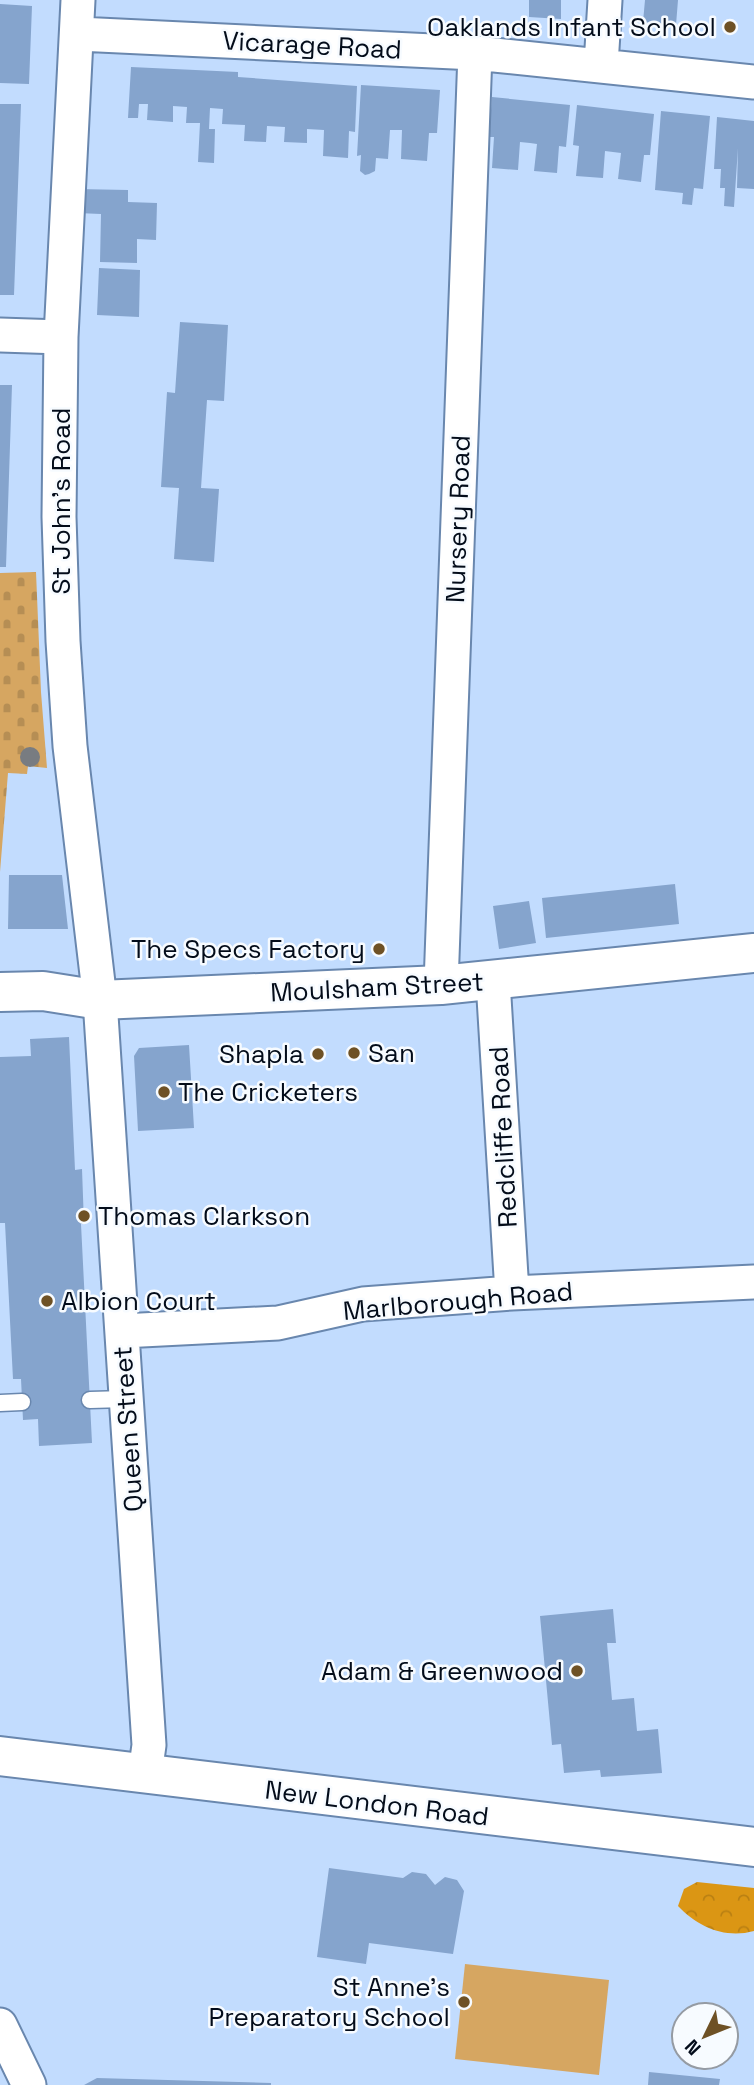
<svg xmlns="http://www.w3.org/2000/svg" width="754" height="2085" font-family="'Space Grotesk',sans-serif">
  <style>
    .green { fill: #d6a661 }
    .forest { fill: url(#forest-crowns) }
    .cemetery { fill: url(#cemetery-stones) }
    .building { fill: #85a4cd }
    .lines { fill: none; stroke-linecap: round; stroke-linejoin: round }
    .service-casing { stroke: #6987ae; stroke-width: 19 }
    .minor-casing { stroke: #6987ae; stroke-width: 37 }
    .tertiary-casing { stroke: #6987ae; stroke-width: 42 }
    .secondary-casing { stroke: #6987ae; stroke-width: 42 }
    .service { stroke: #fff; stroke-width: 16 }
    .minor { stroke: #fff; stroke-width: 33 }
    .tertiary { stroke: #fff; stroke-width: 38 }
    .secondary { stroke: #fff; stroke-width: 38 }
    .tree { fill: #787c81 }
    .poi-dot { fill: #6e5125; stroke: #f7fbff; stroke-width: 2.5 }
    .labels { text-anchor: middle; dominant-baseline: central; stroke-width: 5; stroke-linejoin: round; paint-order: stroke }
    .poi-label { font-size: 26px; fill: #030c1a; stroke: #f7fbff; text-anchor: end }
    .street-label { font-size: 26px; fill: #030c1a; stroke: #f7fbff }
  </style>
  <defs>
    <pattern id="forest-crowns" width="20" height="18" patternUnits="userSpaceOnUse" patternTransform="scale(1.75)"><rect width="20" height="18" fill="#db9614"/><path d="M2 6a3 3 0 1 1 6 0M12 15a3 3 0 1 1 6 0" fill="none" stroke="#ba8012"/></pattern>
    <pattern id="cemetery-stones" width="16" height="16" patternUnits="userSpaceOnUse" patternTransform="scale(1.75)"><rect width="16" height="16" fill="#d6a661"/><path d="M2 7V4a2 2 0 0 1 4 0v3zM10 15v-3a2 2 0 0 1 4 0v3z" fill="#b68e54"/></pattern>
  </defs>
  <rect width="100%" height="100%" fill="#c2dcfe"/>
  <path class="green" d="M 465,1964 L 609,1980 L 599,2075 L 455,2059 Z"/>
  <path class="forest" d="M 697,1882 L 754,1888 L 754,1931 C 725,1939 698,1927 678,1906 L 684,1889 Z"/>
  <path class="cemetery" d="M 36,572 L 41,692 L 47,768 L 28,766 L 27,774 L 8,773 L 0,872 L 0,573 Z"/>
  <path class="building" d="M 529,0 L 561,0 L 561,19 L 529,17 Z
    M 645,0 L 678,0 L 676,25 L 643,22 Z
    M 0,4 L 32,6 L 29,84 L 0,83 Z
    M 131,67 L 238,72 L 238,77 L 357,86 L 355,132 L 349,131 L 348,158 L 323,156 L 324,130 L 307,129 L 307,143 L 284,142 L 285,127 L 267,126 L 266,142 L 244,141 L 245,125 L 222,124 L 223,109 L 210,108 L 209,129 L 215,129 L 214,163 L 198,162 L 200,123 L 186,123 L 187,107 L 173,106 L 173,122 L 147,120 L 148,104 L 139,104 L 138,118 L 128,118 Z
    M 361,85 L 440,90 L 437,133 L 429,133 L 427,161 L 401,159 L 402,130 L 390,130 L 388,159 L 376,158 L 375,171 L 369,174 L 365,175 L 360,171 L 361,155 L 357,156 Z
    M 492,97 L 570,105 L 566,147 L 559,146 L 557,173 L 534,171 L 537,144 L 530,143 L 520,142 L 518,170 L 492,168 L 494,137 L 489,137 Z
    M 0,104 L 21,104 L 14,295 L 0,295 Z
    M 577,105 L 654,114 L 650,155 L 644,155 L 641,182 L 618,179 L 621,153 L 605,151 L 603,178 L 576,176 L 579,146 L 573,145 Z
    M 661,111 L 710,116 L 703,189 L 694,188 L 692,205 L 682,204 L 683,193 L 655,190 Z
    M 717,117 L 754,121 L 754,189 L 737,188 L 738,148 L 734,207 L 724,206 L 725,188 L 720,188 L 721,169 L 714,169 Z
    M 77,189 L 128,190 L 128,202 L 157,203 L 156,240 L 137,239 L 137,263 L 100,262 L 101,214 L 77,213 Z
    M 99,268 L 140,270 L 139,317 L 97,315 Z
    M 180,322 L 228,325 L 224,401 L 207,400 L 201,488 L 219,489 L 214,562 L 174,559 L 179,488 L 161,487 L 167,392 L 175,393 Z
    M 0,385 L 12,385 L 6,567 L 0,567 Z
    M 9,875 L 62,875 L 68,929 L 8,929 Z
    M 675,884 L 679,924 L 546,938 L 542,898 Z
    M 529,901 L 536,943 L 499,949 L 493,906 Z
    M 69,1037 L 75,1170 L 82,1169 L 84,1224 L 81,1224 L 92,1443 L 39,1446 L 38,1419 L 23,1420 L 21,1379 L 13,1379 L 5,1223 L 0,1223 L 0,1057 L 31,1056 L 30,1039 Z
    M 189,1045 L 194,1128 L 138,1131 L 134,1056 L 139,1048 Z
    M 613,1609 L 616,1643 L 607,1643 L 612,1700 L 634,1698 L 637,1731 L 658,1729 L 662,1773 L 601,1777 L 600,1770 L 564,1773 L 561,1744 L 552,1745 L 540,1616 Z
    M 329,1868 L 403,1878 L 412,1872 L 426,1874 L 435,1885 L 445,1877 L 457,1880 L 464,1891 L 453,1954 L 369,1943 L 366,1964 L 317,1957 Z
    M 649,2072 L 720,2079 L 719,2085 L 648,2085 Z
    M 97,2078 L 271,2083 L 271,2085 L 84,2085 Z"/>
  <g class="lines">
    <g class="service-casing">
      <path id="service" d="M 90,1400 L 125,1399
        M 0,1403 L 22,1402"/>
    </g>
    <g class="minor-casing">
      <path id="minor" d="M 78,0 L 61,337 L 59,517 L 63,641 L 70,746 L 100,1000 L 149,1745 L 145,1774
        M 78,34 L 475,53 L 754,82
        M 601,65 L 605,0
        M 0,335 L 61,337
        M 493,981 L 512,1293
        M 441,985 L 475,53
        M 122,1331 L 278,1323 L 363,1304 L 512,1293 L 754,1282
        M 0,2025 L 29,2085"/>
    </g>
    <g class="tertiary-casing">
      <path id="tertiary" d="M 0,992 L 43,991 L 100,1000 L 441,985 L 754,953"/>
    </g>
    <g class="secondary-casing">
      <path id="secondary" d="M 0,1756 L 754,1847"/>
    </g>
    <use href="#service" class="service"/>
    <use href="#minor" class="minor"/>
    <use href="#tertiary" class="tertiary"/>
    <use href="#secondary" class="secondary"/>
  </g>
  <circle class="tree" cx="30" cy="757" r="10"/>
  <g class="poi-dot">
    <circle cx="730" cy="27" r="7"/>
    <circle cx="379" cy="949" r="7"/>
    <circle cx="354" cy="1053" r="7"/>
    <circle cx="318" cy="1054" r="7"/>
    <circle cx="164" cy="1092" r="7"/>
    <circle cx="84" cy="1216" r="7"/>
    <circle cx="47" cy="1301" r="7"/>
    <circle cx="577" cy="1671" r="7"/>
    <circle cx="464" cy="2002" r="7"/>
  </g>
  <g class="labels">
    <g class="poi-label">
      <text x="716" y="27">Oaklands Infant School</text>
      <text x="365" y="949">The Specs Factory</text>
      <text x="368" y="1053" text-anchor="start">San</text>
      <text x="304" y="1054">Shapla</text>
      <text x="178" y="1092" text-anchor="start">The Cricketers</text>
      <text x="98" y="1216" text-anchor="start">Thomas Clarkson</text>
      <text x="61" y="1301" text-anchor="start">Albion Court</text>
      <text x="563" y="1671">Adam &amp; Greenwood</text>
      <text x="450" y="1987">St Anne’s<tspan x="450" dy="30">Preparatory School</tspan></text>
    </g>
    <g class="street-label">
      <text transform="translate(312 45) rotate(3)">Vicarage Road</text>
      <text transform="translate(61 501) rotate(-90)">St John's Road</text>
      <text transform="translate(458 519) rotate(-88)">Nursery Road</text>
      <text transform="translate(377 987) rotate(-3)">Moulsham Street</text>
      <text transform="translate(503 1137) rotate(-93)">Redcliffe Road</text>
      <text transform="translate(458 1301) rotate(-5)">Marlborough Road</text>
      <text transform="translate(128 1429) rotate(-94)">Queen Street</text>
      <text transform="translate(377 1803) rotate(7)">New London Road</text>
    </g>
  </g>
  <g transform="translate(705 2036) rotate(227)"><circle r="33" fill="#f7fbff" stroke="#959ba3" stroke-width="2"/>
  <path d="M0-5L12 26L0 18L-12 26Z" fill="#6e5125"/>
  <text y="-10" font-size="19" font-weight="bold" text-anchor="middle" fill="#030c1a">N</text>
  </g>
</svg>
